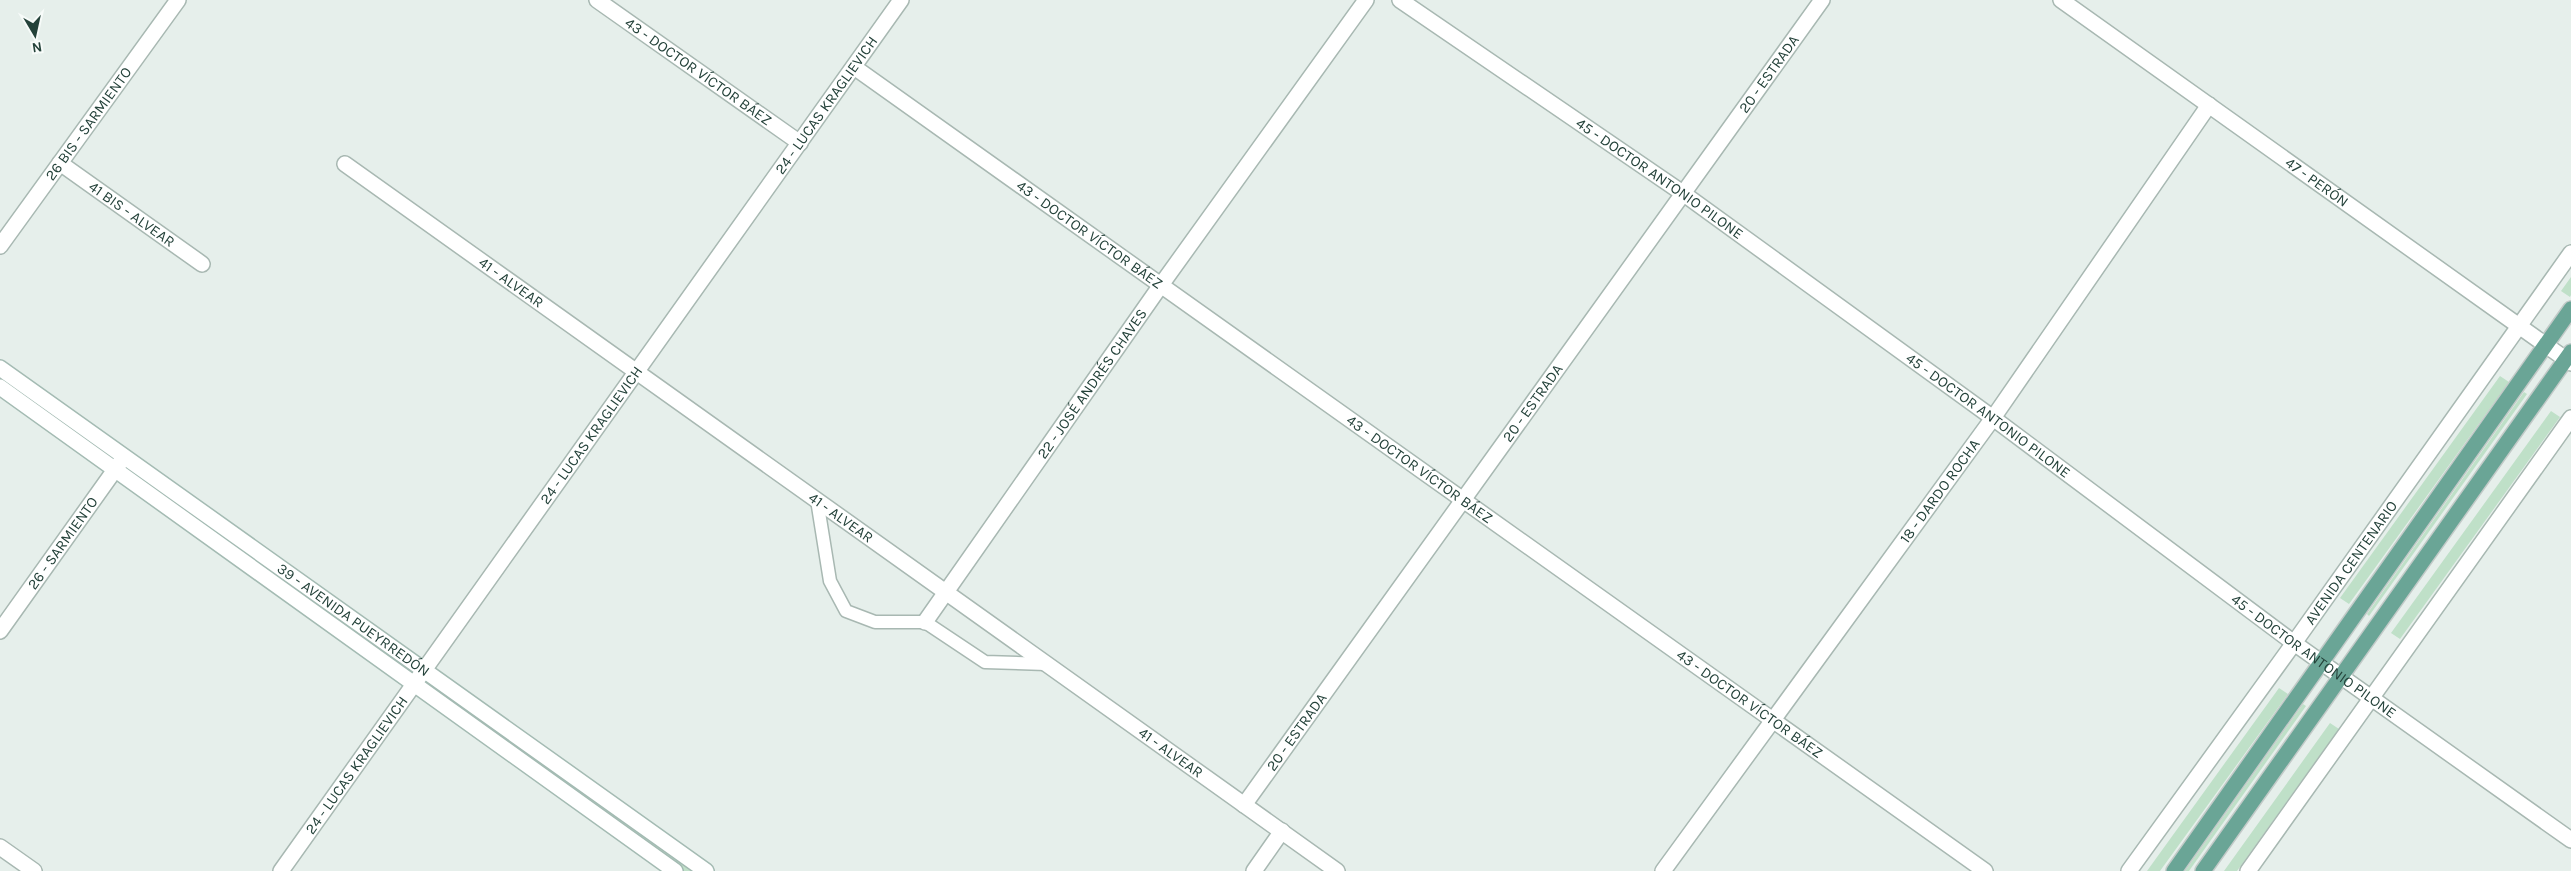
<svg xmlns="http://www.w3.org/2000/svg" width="2571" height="871" font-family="Karla,sans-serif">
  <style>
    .green { fill: #bfe0c8 }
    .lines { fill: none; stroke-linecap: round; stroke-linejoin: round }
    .lane-casing { stroke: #a8b8b2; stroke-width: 15 }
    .street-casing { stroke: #a8b8b2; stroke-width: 18 }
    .secondary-casing { stroke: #a4bbb3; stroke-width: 18 }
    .primary-casing { stroke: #c2cac8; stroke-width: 18 }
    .lane { stroke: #fff; stroke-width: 12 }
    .street { stroke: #fff; stroke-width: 15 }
    .secondary { stroke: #fff; stroke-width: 15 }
    .primary { stroke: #6aa596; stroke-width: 15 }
    .labels { text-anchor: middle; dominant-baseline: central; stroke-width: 5; stroke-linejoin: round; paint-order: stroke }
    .street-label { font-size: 15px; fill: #24423a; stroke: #f7fbf9 }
  </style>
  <rect width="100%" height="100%" fill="#e6efeb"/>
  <path class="green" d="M 2571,277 L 2571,295 L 2570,297 L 2561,291 Z
    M 2500,376 L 2509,382 L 2349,604 L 2340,598 Z
    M 2524,392 L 2527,394 L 2369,616 L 2367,614 Z
    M 2551,411 L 2560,417 L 2400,639 L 2391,633 Z
    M 150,483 L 393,657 L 390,662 L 146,487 Z
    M 2279,688 L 2288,694 L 2160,871 L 2147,871 Z
    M 2303,704 L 2306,706 L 2189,871 L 2185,871 Z
    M 470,711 L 693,871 L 683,871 L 466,716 Z
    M 2330,723 L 2339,729 L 2237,871 L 2224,871 Z"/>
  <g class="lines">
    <g class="lane-casing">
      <path id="lane" d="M 817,500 L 830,581 L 846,611 L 875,622 L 925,622 L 985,662 L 1046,664"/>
    </g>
    <g class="street-casing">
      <g id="street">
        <path id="s1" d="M 597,0 L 800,143"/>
        <path id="s2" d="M 1400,0 L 1684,194 L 1993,418 L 2294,643 L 2571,840"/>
        <path id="s3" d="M 2061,0 L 2571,363"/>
        <path id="s4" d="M 854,67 L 1985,871"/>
        <path id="s5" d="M 60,163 L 202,264"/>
        <path id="s6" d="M 345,164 L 1337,871"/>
        <path id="s7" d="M 0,246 L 178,0"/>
        <path id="s8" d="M 925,622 L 1161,285 L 1366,0"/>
        <path id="s9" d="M 0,631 L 124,457"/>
        <path id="s10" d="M 1244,805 L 1822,0"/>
        <path d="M 0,847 L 34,871"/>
        <path id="s11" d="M 281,871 L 901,0"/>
        <path d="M 1254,871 L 1282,831"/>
        <path id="s12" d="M 1663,871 L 1993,418 L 2209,105"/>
        <path id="s13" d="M 2129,871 L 2294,643 L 2571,253"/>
        <path d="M 2248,871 L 2571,418"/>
      </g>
    </g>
    <g class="secondary-casing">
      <g id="secondary">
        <path id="s14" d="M 0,368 L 706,871"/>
        <path d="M 0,387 L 675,871"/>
      </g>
    </g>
    <g class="primary-casing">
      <path id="primary" d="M 2174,871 L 2571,309
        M 2203,871 L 2571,352"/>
    </g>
    <use href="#lane" class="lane"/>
    <use href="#street" class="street"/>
    <use href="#secondary" class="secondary"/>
    <use href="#primary" class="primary"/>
  </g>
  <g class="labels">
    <g class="street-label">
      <text stroke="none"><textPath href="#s1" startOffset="124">43 - DOCTOR VÍCTOR BÁEZ</textPath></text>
      <text stroke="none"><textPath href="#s10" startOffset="900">20 - ESTRADA</textPath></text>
      <text stroke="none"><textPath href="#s11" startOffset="940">24 - LUCAS KRAGLIEVICH</textPath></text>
      <text stroke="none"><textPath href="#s7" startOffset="151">26 BIS - SARMIENTO</textPath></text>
      <text stroke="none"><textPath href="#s2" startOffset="315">45 - DOCTOR ANTONIO PILONE</textPath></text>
      <text stroke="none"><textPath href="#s3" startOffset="314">47 - PERÓN</textPath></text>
      <text stroke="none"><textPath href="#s5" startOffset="88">41 BIS - ALVEAR</textPath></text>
      <text stroke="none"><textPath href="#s4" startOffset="289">43 - DOCTOR VÍCTOR BÁEZ</textPath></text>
      <text stroke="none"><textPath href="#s6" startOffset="204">41 - ALVEAR</textPath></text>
      <text stroke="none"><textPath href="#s8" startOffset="291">22 - JOSÉ ANDRÉS CHAVES</textPath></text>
      <text stroke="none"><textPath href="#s10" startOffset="495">20 - ESTRADA</textPath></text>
      <text stroke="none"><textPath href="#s2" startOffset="720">45 - DOCTOR ANTONIO PILONE</textPath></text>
      <text stroke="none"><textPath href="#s11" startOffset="535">24 - LUCAS KRAGLIEVICH</textPath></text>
      <text stroke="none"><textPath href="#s4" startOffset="694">43 - DOCTOR VÍCTOR BÁEZ</textPath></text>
      <text stroke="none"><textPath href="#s12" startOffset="470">18 - DARDO ROCHA</textPath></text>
      <text stroke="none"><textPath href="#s6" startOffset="609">41 - ALVEAR</textPath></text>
      <text stroke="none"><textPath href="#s9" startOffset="108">26 - SARMIENTO</textPath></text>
      <text stroke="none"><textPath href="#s13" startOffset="380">AVENIDA CENTENARIO</textPath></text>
      <text stroke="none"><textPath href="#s14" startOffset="434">39 - AVENIDA PUEYRREDÓN</textPath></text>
      <text stroke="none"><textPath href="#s2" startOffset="1125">45 - DOCTOR ANTONIO PILONE</textPath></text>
      <text stroke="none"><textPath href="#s4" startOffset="1099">43 - DOCTOR VÍCTOR BÁEZ</textPath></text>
      <text stroke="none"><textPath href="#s10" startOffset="90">20 - ESTRADA</textPath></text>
      <text stroke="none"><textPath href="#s6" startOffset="1014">41 - ALVEAR</textPath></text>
      <text stroke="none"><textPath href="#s11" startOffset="130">24 - LUCAS KRAGLIEVICH</textPath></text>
    </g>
  </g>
  <g transform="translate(35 35) rotate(171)" stroke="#f7fbf9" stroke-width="4" paint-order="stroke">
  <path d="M0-4L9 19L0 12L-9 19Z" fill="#24423a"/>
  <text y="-8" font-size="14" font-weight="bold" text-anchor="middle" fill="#24423a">N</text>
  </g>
</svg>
